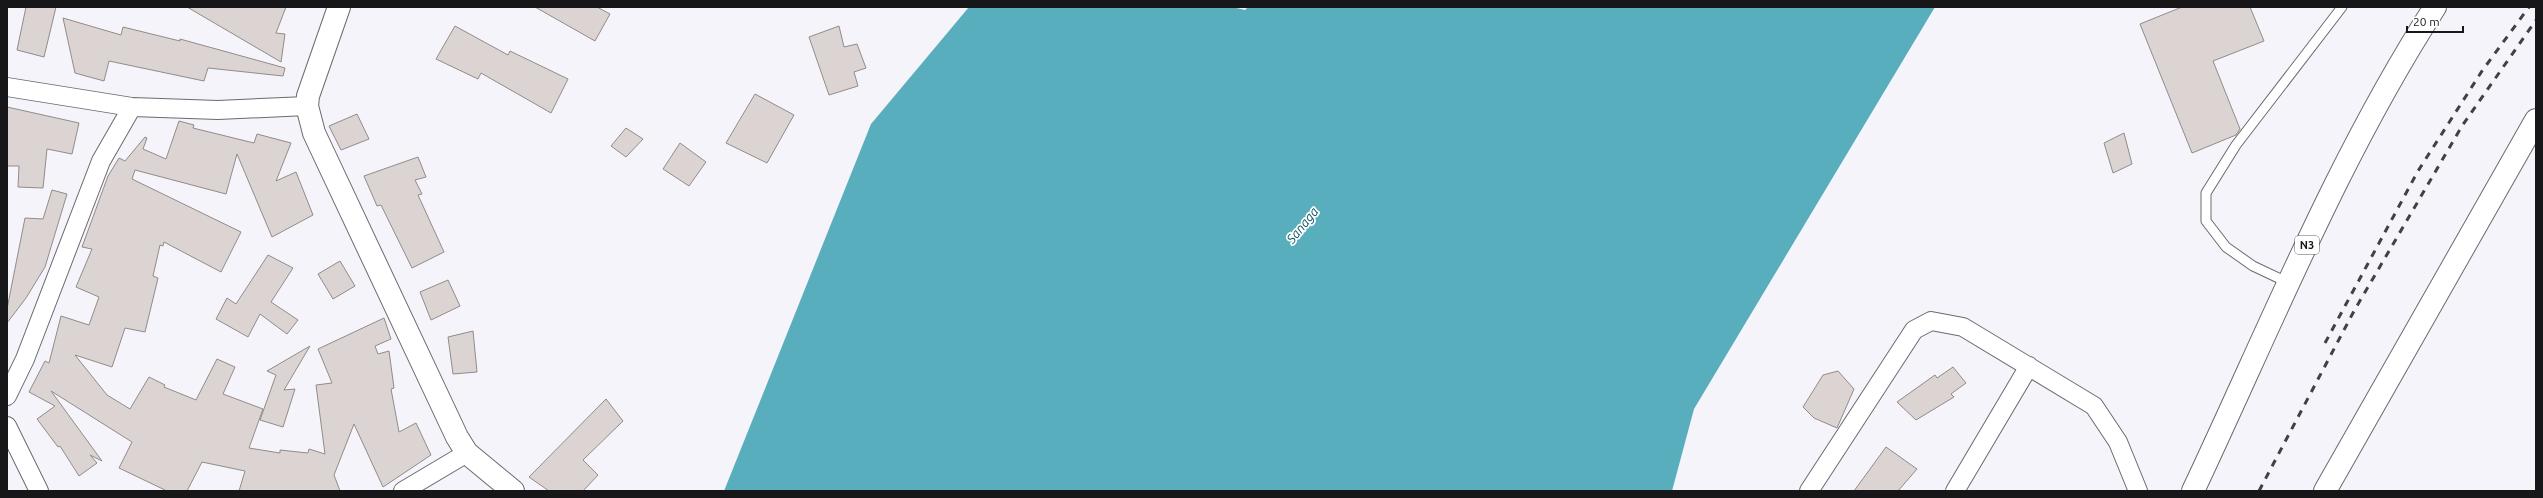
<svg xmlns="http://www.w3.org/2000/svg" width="2543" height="498" font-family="Ubuntu,sans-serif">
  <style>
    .water { fill: #59aebd }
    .building { fill: #dbd4d2; stroke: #918b8a }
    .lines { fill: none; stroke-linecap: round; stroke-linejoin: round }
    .service-casing { stroke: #6a6a6f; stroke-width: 11 }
    .minor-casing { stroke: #6a6a6f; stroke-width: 20 }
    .tertiary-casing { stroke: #6a6a6f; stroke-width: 24 }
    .trunk-casing { stroke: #6a6a6f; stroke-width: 24 }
    .service { stroke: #fff; stroke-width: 9 }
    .minor { stroke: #fff; stroke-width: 18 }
    .tertiary { stroke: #fff; stroke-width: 22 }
    .trunk { stroke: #fff; stroke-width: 22 }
    .rail { stroke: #414143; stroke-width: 3; stroke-dasharray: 7 7; stroke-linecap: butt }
    .labels { text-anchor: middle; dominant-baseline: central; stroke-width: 3.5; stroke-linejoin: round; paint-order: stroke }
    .shield { fill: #fff; stroke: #5d5d5e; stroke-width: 1 }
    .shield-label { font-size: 11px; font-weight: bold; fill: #171719 }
    .water-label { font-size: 13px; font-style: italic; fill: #0f5964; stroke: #fff }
  </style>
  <rect width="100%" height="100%" fill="#f5f4fa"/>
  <path class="water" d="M 969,7 L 1232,7 L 1245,10 L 1248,7 L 1935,7 L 1694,409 L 1672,491 L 724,491 L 871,124 Z"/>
  <path class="building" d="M 26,7 L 56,7 L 44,57 L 17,50 Z
    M 187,7 L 286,7 L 276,33 L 285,34 L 281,62 Z
    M 535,7 L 597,7 L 610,14 L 595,41 Z
    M 2182,7 L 2250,7 L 2264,41 L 2213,61 L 2240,129 L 2236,135 L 2192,153 L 2140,24 Z
    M 63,18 L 121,35 L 123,27 L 180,41 L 180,39 L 285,68 L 283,76 L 208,68 L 204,81 L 109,61 L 104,81 L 75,73 Z
    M 455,26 L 508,55 L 510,51 L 568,79 L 551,113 L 481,73 L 478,79 L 436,59 Z
    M 839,26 L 844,47 L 857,44 L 866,68 L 854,72 L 858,86 L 829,95 L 809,37 Z
    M 755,94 L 794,115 L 767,163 L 726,143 Z
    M 7,107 L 79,123 L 72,154 L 47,149 L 43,188 L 18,187 L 19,166 L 7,166 Z
    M 357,114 L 369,139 L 341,150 L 329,126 Z
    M 179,121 L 194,125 L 193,128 L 254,143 L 257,134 L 291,143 L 276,181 L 296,172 L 313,215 L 272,237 L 237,154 L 226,194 L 135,170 L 132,179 L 241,232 L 221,272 L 164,242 L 163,246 L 160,245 L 153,276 L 158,278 L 145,332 L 125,328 L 112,367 L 75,355 L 107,395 L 130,409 L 149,377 L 165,385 L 164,387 L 196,400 L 217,359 L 235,367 L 223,394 L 263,409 L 249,448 L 280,453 L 280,450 L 308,453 L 309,449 L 325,454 L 316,385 L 332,383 L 318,349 L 384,318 L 391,339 L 375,346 L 378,354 L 389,351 L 394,388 L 391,389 L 399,432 L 416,423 L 431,455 L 383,487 L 354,424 L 334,475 L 340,491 L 239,491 L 245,471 L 202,462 L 187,491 L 167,491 L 119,468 L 132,442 L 51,391 L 102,461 L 90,455 L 97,463 L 79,476 L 60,446 L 58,447 L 37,419 L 55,406 L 29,392 L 45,361 L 49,363 L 61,316 L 89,325 L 99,297 L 76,287 L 92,249 L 82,247 L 108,176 L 119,158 L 125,161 L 145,137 L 147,138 L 143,149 L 166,159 Z
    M 626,128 L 643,139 L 626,157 L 611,146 Z
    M 2124,133 L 2132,164 L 2113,173 L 2104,143 Z
    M 680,143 L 706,162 L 689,186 L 663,169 Z
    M 418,157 L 426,177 L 415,180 L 422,194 L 418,195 L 444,252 L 412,268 L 381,205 L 377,206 L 364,176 Z
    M 52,190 L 67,194 L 45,267 L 26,298 L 7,323 L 7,309 L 25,218 L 43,219 Z
    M 268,255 L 293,268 L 271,302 L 298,320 L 287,334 L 260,314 L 248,337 L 216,319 L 227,298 L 236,304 Z
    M 340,261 L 355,286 L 333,299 L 318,274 Z
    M 448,280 L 460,306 L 431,320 L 420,292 Z
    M 473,331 L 477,372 L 453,374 L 448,337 Z
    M 310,346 L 284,390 L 295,389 L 283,427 L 260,420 L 276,375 L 267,371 Z
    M 1953,367 L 1966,383 L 1951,394 L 1954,397 L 1916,420 L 1897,402 L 1935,375 L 1937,378 Z
    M 1838,371 L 1854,389 L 1837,428 L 1814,418 L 1803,407 L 1823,375 Z
    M 606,399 L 623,421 L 583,460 L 598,475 L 583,491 L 549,491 L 529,477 Z
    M 1886,447 L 1917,469 L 1898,491 L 1854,491 Z"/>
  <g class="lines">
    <g class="service-casing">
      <path id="service" d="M 2289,283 L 2253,266 L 2226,247 L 2206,221 L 2206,193 L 2236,145 L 2342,7"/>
    </g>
    <g class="minor-casing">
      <path id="minor" d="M 7,87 L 132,107 L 218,110 L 307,106
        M 7,396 L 25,359 L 101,161 L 132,107
        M 7,426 L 39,491
        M 403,491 L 467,453
        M 1809,491 L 1914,330 L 1931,321 L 1963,327 L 2094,406 L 2118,442 L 2138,491
        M 1955,491 L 2029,366"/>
    </g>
    <g class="tertiary-casing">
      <path id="tertiary" d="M 339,7 L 308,96 L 307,106 L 314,133 L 457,437 L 467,453 L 513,491
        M 2325,491 L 2536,120"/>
    </g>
    <g class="trunk-casing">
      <path id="trunk" d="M 2193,491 C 2270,328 2337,159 2435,7"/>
    </g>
    <use href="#service" class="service"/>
    <use href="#minor" class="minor"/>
    <use href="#tertiary" class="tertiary"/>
    <use href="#trunk" class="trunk"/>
    <path class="rail" d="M 2325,343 L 2418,171 L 2482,71 L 2529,7
      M 2259,491 L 2354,311 L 2462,126 L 2536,20"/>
  </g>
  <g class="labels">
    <rect class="shield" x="2295" y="236" width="24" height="18" rx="3"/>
    <g class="shield-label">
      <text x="2307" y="245">N3</text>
    </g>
    <g class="water-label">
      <text transform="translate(1302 225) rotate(-51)">Sanaga</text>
    </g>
  </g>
  <rect width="2543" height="498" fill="none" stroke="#171719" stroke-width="16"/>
  <path d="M2407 26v6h56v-6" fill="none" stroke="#171719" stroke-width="2"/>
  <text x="2413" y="26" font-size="12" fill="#171719" stroke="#ffffff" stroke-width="3" paint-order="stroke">20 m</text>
</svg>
